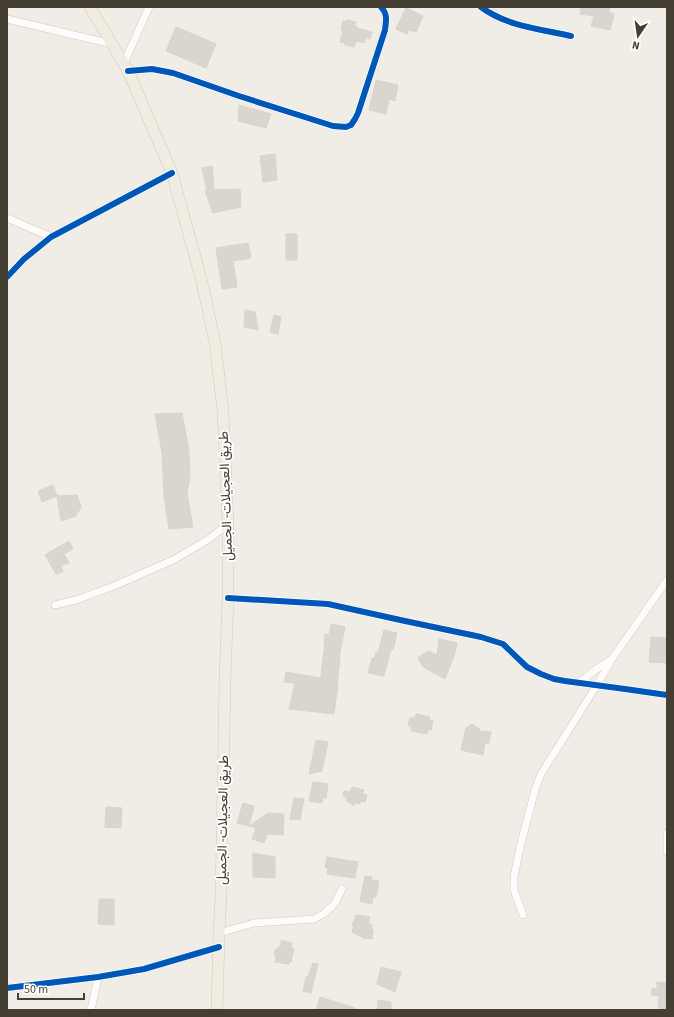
<svg xmlns="http://www.w3.org/2000/svg" width="674" height="1017" font-family="'Source Sans 3',Vazirmatn,sans-serif">
  <style>
    .building { fill: #d9d6cf; stroke: #d8d4cc }
    .lines { fill: none; stroke-linecap: round; stroke-linejoin: round }
    .minor-casing { stroke: #cecac4; stroke-width: 8 }
    .primary-casing { stroke: #d3c9b3; stroke-width: 12 }
    .minor { stroke: #fdfcfb; stroke-width: 7 }
    .primary { stroke: #f1ece2; stroke-width: 11 }
    .cycleway-casing { stroke: #fff; stroke-width: 8 }
    .cycleway { stroke: #0057b8; stroke-width: 6 }
    .labels { text-anchor: middle; dominant-baseline: central; stroke-width: 3.5; stroke-linejoin: round; paint-order: stroke }
    .street-label { font-size: 14px; fill: #453e33; stroke: #fff }
  </style>
  <rect width="100%" height="100%" fill="#f0ede6"/>
  <path class="building" d="M 581,7 L 604,7 L 610,9 L 609,12 L 614,14 L 610,30 L 591,26 L 594,16 L 580,14 Z
    M 406,8 L 423,16 L 416,32 L 409,30 L 407,34 L 396,29 Z
    M 347,20 L 356,22 L 355,26 L 357,27 L 357,28 L 372,32 L 370,39 L 366,38 L 364,43 L 356,41 L 354,47 L 345,45 L 345,43 L 340,42 L 343,31 L 341,30 L 343,21 L 347,22 Z
    M 176,27 L 216,44 L 206,68 L 166,51 Z
    M 376,80 L 398,85 L 395,101 L 389,99 L 386,114 L 369,110 Z
    M 239,105 L 271,114 L 266,128 L 238,121 Z
    M 275,154 L 277,180 L 263,182 L 260,156 Z
    M 212,166 L 214,190 L 240,189 L 241,207 L 213,213 L 205,191 L 207,191 L 202,168 Z
    M 286,234 L 297,234 L 297,260 L 286,260 Z
    M 248,243 L 251,258 L 233,261 L 237,287 L 222,289 L 216,248 Z
    M 245,310 L 255,312 L 258,330 L 244,327 Z
    M 274,315 L 281,317 L 278,334 L 270,332 Z
    M 182,413 L 189,451 L 190,478 L 187,493 L 193,527 L 169,529 L 164,497 L 162,452 L 155,414 Z
    M 53,485 L 57,496 L 42,502 L 38,491 Z
    M 77,495 L 81,507 L 76,516 L 61,521 L 57,496 Z
    M 69,541 L 73,549 L 64,554 L 69,563 L 61,565 L 63,572 L 56,574 L 45,555 Z
    M 331,624 L 345,627 L 339,658 L 340,658 L 337,685 L 338,685 L 334,714 L 289,709 L 295,683 L 284,682 L 286,672 L 321,678 L 322,666 L 325,645 L 324,645 L 325,634 L 329,635 Z
    M 384,630 L 397,633 L 393,650 L 391,649 L 384,676 L 368,673 L 372,658 L 374,659 L 376,652 L 378,653 Z
    M 651,637 L 667,638 L 667,663 L 649,662 Z
    M 439,639 L 457,643 L 455,653 L 445,679 L 423,667 L 418,658 L 428,651 L 437,655 Z
    M 416,714 L 430,717 L 429,720 L 433,721 L 431,730 L 428,730 L 427,734 L 411,731 L 411,726 L 408,725 L 410,718 L 415,718 Z
    M 473,724 L 476,727 L 480,729 L 479,731 L 491,732 L 489,743 L 485,743 L 483,755 L 461,750 L 466,728 Z
    M 316,740 L 328,742 L 322,771 L 309,774 Z
    M 313,782 L 328,784 L 326,798 L 323,797 L 322,803 L 309,801 Z
    M 352,787 L 364,790 L 362,794 L 367,795 L 365,802 L 361,801 L 360,804 L 355,803 L 354,806 L 349,802 L 346,801 L 347,797 L 343,796 L 344,791 L 350,792 Z
    M 294,798 L 304,799 L 300,820 L 290,819 Z
    M 243,803 L 254,806 L 249,826 L 237,823 Z
    M 106,807 L 122,808 L 121,828 L 105,827 Z
    M 268,813 L 284,814 L 283,835 L 267,834 L 264,843 L 252,839 L 256,828 L 249,826 Z
    M 253,853 L 275,857 L 275,878 L 253,877 Z
    M 327,857 L 358,862 L 355,878 L 327,874 L 328,868 L 325,867 Z
    M 365,876 L 372,877 L 371,880 L 379,881 L 376,897 L 373,897 L 372,904 L 360,901 Z
    M 99,899 L 114,899 L 114,925 L 98,924 Z
    M 356,915 L 370,917 L 368,924 L 372,924 L 371,929 L 373,930 L 372,939 L 367,938 L 366,939 L 352,932 L 354,926 L 352,926 Z
    M 281,940 L 292,943 L 291,947 L 294,949 L 291,962 L 290,961 L 289,964 L 275,962 L 276,957 L 274,953 L 275,950 L 281,945 Z
    M 313,963 L 318,964 L 311,993 L 303,991 L 306,977 L 308,977 Z
    M 381,967 L 401,972 L 395,992 L 377,984 Z
    M 657,982 L 667,983 L 667,1009 L 658,1008 L 659,996 L 651,995 L 652,988 L 657,989 Z
    M 320,997 L 355,1008 L 355,1010 L 316,1010 Z
    M 378,1000 L 391,1002 L 391,1010 L 377,1010 Z"/>
  <g class="lines">
    <g class="minor-casing">
      <path id="minor" d="M 481,7 C 506,26 540,29 571,36
        M 7,19 L 112,44
        M 124,63 L 149,7
        M 128,71 L 152,69 L 173,73 L 239,96 L 333,126 L 346,127 L 351,125 L 355,119 L 358,113 L 385,30 C 386,21 388,14 381,7
        M 7,218 L 51,237
        M 7,277 L 24,259 L 51,237 L 172,173
        M 228,598 L 328,604 L 405,621 L 481,637 L 503,644 L 527,667 L 541,674 L 554,679 L 565,681 L 625,689 L 667,695
        M 55,605 L 76,600 L 114,586 L 175,559 L 209,539 L 228,524
        M 579,683 L 595,670 L 612,659
        M 667,833 L 667,851
        M 523,915 L 514,890 L 514,877 L 520,847 L 535,790 L 541,774 L 597,685 L 612,659 L 667,580
        M 219,933 L 254,923 L 314,919 L 325,913 L 335,903 L 342,889
        M 7,988 L 98,977 L 144,969 L 219,947
        M 91,1010 L 98,977"/>
    </g>
    <g class="primary-casing">
      <path id="primary" d="M 90,7 L 128,71 L 172,173 L 202,282 L 215,343 L 223,411 L 228,524 L 228,598 L 225,679 L 221,896 L 219,933 L 217,1010"/>
    </g>
    <use href="#minor" class="minor"/>
    <use href="#primary" class="primary"/>
    <g class="cycleway-casing">
      <path id="cycleway" d="M 481,7 C 506,26 540,29 571,36
        M 128,71 L 152,69 L 173,73 L 239,96 L 333,126 L 346,127 L 351,125 L 355,119 L 358,113 L 385,30 C 386,21 388,14 381,7
        M 7,277 L 24,259 L 51,237 L 172,173
        M 228,598 L 328,604 L 405,621 L 481,637 L 503,644 L 527,667 L 541,674 L 554,679 L 565,681 L 625,689 L 667,695
        M 7,988 L 98,977 L 144,969 L 219,947"/>
    </g>
    <use href="#cycleway" class="cycleway"/>
  </g>
  <g class="labels">
    <g class="street-label">
      <text transform="translate(226 496) rotate(-92)">طريق العجيلات- الجميل</text>
      <text transform="translate(223 820) rotate(-89)">طريق العجيلات- الجميل</text>
    </g>
  </g>
  <rect width="674" height="1017" fill="none" stroke="#453e33" stroke-width="16"/>
  <g transform="translate(638 36) rotate(193)" stroke="#ffffff" stroke-width="3" paint-order="stroke">
  <path d="M0-3L7 15L0 10L-7 15Z" fill="#453e33"/>
  <text y="-6" font-size="11" font-weight="bold" text-anchor="middle" fill="#453e33">N</text>
  </g>
  <path d="M18 993v6h66v-6" fill="none" stroke="#453e33" stroke-width="2"/>
  <text x="24" y="993" font-size="12" fill="#453e33" stroke="#ffffff" stroke-width="3" paint-order="stroke">50 m</text>
</svg>
